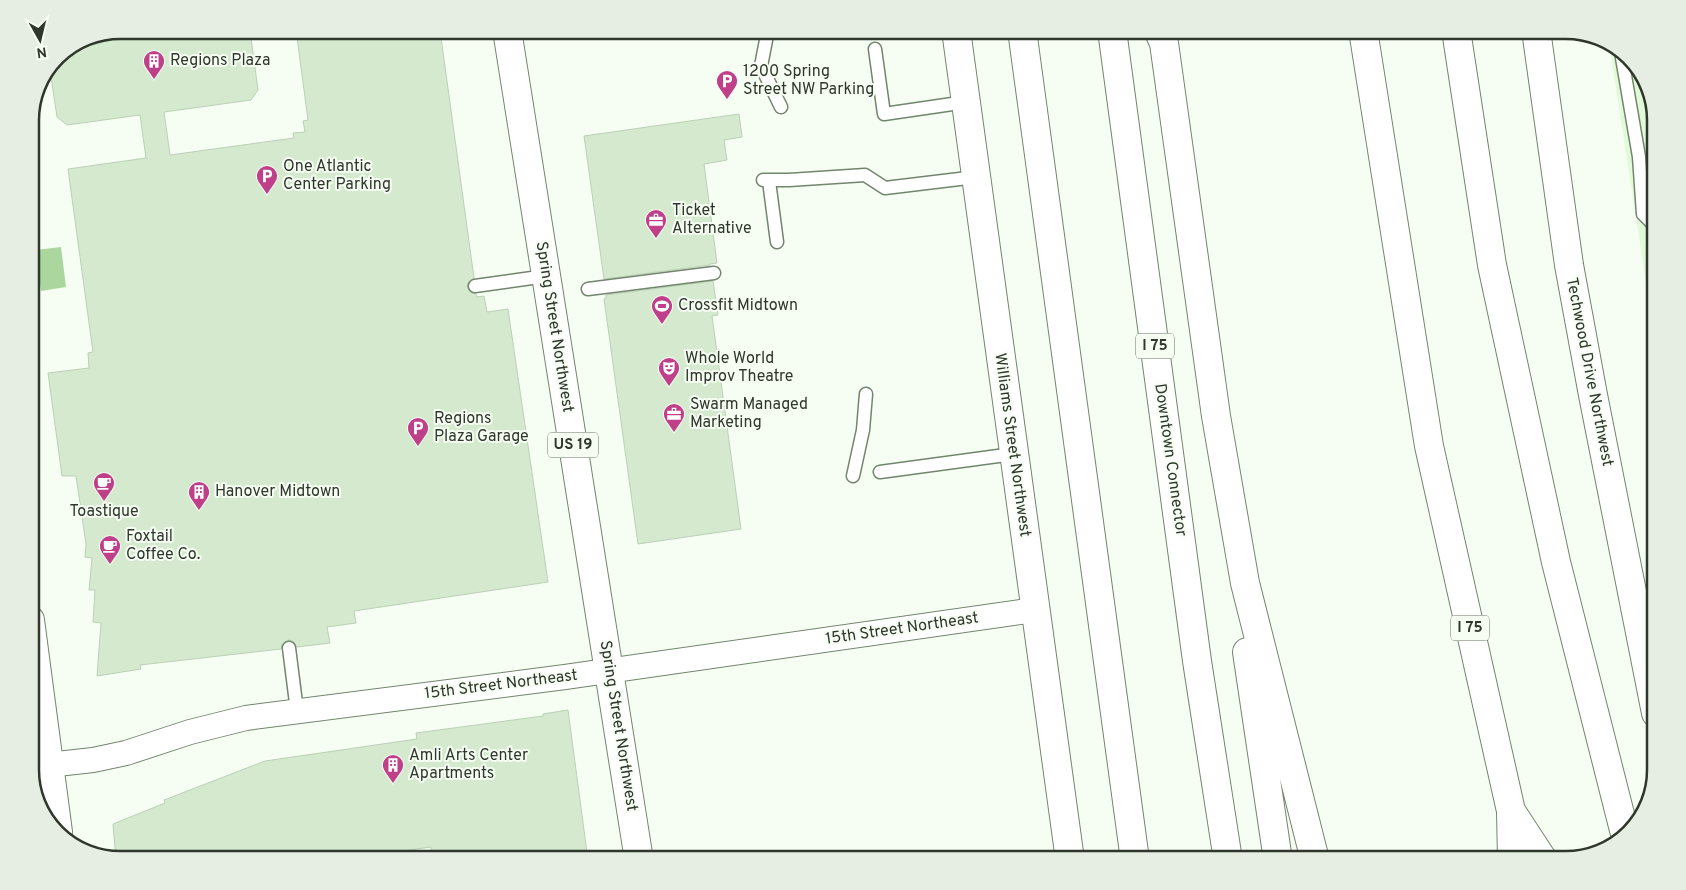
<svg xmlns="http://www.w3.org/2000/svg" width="1686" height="890" font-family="Overpass,sans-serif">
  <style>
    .built { fill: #e1fbd9 }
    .green { fill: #abd79e }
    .building { fill: #d4e9ce; stroke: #bbd0b6 }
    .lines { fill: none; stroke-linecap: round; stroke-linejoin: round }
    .service-casing { stroke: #72856d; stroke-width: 15 }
    .minor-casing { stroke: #72856d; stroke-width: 26 }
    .tertiary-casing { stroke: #72856d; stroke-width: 30 }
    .primary-casing { stroke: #72856d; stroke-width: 30 }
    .motorway-casing { stroke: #72856d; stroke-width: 30 }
    .service { stroke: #fff; stroke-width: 12 }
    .minor { stroke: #fff; stroke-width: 24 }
    .tertiary { stroke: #fff; stroke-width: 28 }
    .primary { stroke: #fff; stroke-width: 28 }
    .motorway { stroke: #fff; stroke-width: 28 }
    .labels { text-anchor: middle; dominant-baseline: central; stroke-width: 4; stroke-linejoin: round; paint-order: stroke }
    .shield { fill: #f6fef4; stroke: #6b7368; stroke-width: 1 }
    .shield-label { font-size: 15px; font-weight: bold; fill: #2f372c }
    .poi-label { font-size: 16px; fill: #2f372c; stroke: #f6fef4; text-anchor: start }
    .street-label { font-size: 16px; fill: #2f372c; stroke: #f6fef4 }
    .rim { fill: none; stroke: #2f372c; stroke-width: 2.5 }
  </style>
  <rect width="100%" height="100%" fill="#f6fef4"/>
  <path class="built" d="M 1609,42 L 1641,70 L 1656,114 L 1656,348 Z"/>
  <path class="green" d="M 61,247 L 66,287 L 41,291 L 36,250 Z"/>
  <path class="building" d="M 120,30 L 250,30 L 258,90 L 251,100 L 164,112 L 170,155 L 294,138 L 293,133 L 305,132 L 303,121 L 308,120 L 296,30 L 440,30 L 474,278 L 468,283 L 467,288 L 472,293 L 476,294 L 477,297 L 484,296 L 487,312 L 508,309 L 548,582 L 354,611 L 356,623 L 327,627 L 330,643 L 297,647 L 293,641 L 288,640 L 282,644 L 281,649 L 140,665 L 141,669 L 97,676 L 101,623 L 93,622 L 95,590 L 89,590 L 92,558 L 85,557 L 86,544 L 76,476 L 62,476 L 48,373 L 89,368 L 88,353 L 93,352 L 68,169 L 146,158 L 140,115 L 67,125 L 57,117 L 50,70 L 57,56 L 86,37 Z
    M 739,114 L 742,137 L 724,140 L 727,160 L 704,164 L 717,263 L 710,264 L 710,265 L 604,279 L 584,136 Z
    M 713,281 L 718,315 L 712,316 L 741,529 L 638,544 L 604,299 L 606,298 L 606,295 Z
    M 568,710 L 588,860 L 433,860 L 431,847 L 339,860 L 116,859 L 113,824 L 165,803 L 164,800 L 265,761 L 417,739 L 416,733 L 543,716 L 543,714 Z"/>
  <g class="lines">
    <g class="service-casing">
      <path id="service" d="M 768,30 L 761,66 L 781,107
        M 875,49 L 884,114 L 966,102
        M 1621,52 L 1639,157 L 1643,214 L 1656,227
        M 763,180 L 789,180 L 865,175 L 885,188 L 976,177
        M 769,181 L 777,242
        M 475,286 L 546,276
        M 588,289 L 714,273
        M 880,472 L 1013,454
        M 853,476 L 863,430 L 866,394
        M 289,648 L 297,711"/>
    </g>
    <g class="minor-casing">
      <path id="minor" d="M 30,767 L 93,760 L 126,753 L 190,732 L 246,718 L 565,677 L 1035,610"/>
    </g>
    <g class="tertiary-casing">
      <path id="tertiary" d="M 956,30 L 1070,860
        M 1536,30 L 1569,265 L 1593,395 L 1656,713"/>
    </g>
    <g class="primary-casing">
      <path id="primary" d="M 507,30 L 639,860
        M 30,620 L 58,832"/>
    </g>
    <g class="motorway-casing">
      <path id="motorway" d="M 1022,30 L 1135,860
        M 1112,30 L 1197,661 L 1228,860
        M 1158,30 L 1164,43 L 1216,416 L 1245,583 L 1315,860
        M 1363,30 L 1429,446 L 1511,811 L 1512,860
        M 1456,30 L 1492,265 L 1556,562 L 1625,834
        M 1247,652 L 1278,860
        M 1511,811 L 1543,860"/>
    </g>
    <use href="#service" class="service"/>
    <use href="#minor" class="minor"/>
    <use href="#tertiary" class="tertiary"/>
    <use href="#primary" class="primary"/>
    <use href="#motorway" class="motorway"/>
  </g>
  <defs>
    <g id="building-pin" transform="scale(1.125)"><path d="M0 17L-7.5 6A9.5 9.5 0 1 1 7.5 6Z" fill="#c03f89" stroke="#f6fef4"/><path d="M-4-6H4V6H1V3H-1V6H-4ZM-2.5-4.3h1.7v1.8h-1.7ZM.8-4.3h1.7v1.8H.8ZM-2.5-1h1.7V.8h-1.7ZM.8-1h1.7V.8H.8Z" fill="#fff"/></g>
    <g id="parking-pin" transform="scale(1.125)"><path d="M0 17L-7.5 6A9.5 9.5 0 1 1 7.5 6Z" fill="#c03f89" stroke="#f6fef4"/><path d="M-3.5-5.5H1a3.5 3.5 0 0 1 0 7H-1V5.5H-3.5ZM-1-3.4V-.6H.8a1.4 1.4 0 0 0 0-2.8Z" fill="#fff"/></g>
    <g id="office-pin" transform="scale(1.125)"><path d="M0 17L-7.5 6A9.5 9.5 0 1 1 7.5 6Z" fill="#c03f89" stroke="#f6fef4"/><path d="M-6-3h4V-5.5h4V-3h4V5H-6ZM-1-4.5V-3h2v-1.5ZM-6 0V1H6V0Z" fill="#fff"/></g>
    <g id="stadium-pin" transform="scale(1.125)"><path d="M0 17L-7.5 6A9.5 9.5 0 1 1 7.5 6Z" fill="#c03f89" stroke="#f6fef4"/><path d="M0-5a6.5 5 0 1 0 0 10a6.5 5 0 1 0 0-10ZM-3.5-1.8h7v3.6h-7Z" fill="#fff"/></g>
    <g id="theatre-pin" transform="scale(1.125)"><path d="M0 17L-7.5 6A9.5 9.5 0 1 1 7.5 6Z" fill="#c03f89" stroke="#f6fef4"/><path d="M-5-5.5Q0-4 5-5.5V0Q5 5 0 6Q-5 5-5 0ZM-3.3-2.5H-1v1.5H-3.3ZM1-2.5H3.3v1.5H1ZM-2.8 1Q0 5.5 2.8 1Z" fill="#fff"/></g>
    <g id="cafe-pin" transform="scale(1.125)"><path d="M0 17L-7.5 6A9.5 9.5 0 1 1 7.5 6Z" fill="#c03f89" stroke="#f6fef4"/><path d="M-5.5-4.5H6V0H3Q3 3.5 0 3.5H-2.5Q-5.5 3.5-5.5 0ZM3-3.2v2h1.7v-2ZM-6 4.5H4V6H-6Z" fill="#fff"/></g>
  </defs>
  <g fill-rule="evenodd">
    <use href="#building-pin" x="154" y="61"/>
    <use href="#parking-pin" x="727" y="81"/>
    <use href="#parking-pin" x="267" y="176"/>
    <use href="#office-pin" x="656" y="220"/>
    <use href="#stadium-pin" x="662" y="306"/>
    <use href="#theatre-pin" x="669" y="368"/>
    <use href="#office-pin" x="674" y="414"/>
    <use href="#parking-pin" x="418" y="428"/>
    <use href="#cafe-pin" x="104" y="483"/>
    <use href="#building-pin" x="199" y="492"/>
    <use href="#cafe-pin" x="110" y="546"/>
    <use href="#building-pin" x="393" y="765"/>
  </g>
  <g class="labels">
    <g class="shield">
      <rect x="1136" y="333.5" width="38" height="25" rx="4"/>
      <rect x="548" y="432.5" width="50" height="25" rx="4"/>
      <rect x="1451" y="615.5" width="38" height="25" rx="4"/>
    </g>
    <g class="shield-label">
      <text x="1155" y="346">I 75</text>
      <text x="573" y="445">US 19</text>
      <text x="1470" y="628">I 75</text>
    </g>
    <g class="poi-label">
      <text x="170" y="61">Regions Plaza</text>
      <text x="743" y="72">1200 Spring<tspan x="743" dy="18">Street NW Parking</tspan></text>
      <text x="283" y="167">One Atlantic<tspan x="283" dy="18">Center Parking</tspan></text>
      <text x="672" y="211">Ticket<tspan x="672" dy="18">Alternative</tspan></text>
      <text x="678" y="306">Crossfit Midtown</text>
      <text x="685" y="359">Whole World<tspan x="685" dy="18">Improv Theatre</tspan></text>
      <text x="690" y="405">Swarm Managed<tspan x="690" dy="18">Marketing</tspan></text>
      <text x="434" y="419">Regions<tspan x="434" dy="18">Plaza Garage</tspan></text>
      <text x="215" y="492">Hanover Midtown</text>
      <text x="104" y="512" text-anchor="middle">Toastique</text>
      <text x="126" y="537">Foxtail<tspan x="126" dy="18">Coffee Co.</tspan></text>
      <text x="409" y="756">Amli Arts Center<tspan x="409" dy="18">Apartments</tspan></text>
    </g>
    <g class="street-label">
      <text transform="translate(554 327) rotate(81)">Spring Street Northwest</text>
      <text transform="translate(1589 372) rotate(79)">Techwood Drive Northwest</text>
      <text transform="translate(1012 445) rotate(82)">Williams Street Northwest</text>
      <text transform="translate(1170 460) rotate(82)">Downtown Connector</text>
      <text transform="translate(902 629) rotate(-8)">15th Street Northeast</text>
      <text transform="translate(501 685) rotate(-7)">15th Street Northeast</text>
      <text transform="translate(618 726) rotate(81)">Spring Street Northwest</text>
    </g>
  </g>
  <path d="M0 0H1686V890H0ZM120 39H1566A81 81 0 0 1 1647 120V770A81 81 0 0 1 1566 851H120A81 81 0 0 1 39 770V120A81 81 0 0 1 120 39Z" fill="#e6eee4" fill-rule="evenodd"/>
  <path class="rim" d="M120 39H1566A81 81 0 0 1 1647 120V770A81 81 0 0 1 1566 851H120A81 81 0 0 1 39 770V120A81 81 0 0 1 120 39Z"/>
  <g transform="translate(40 40) rotate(172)" stroke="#f6fef4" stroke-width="4" paint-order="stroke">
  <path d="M0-4L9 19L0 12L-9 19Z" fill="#2f372c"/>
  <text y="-8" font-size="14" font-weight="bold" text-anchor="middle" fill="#2f372c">N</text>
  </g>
</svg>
